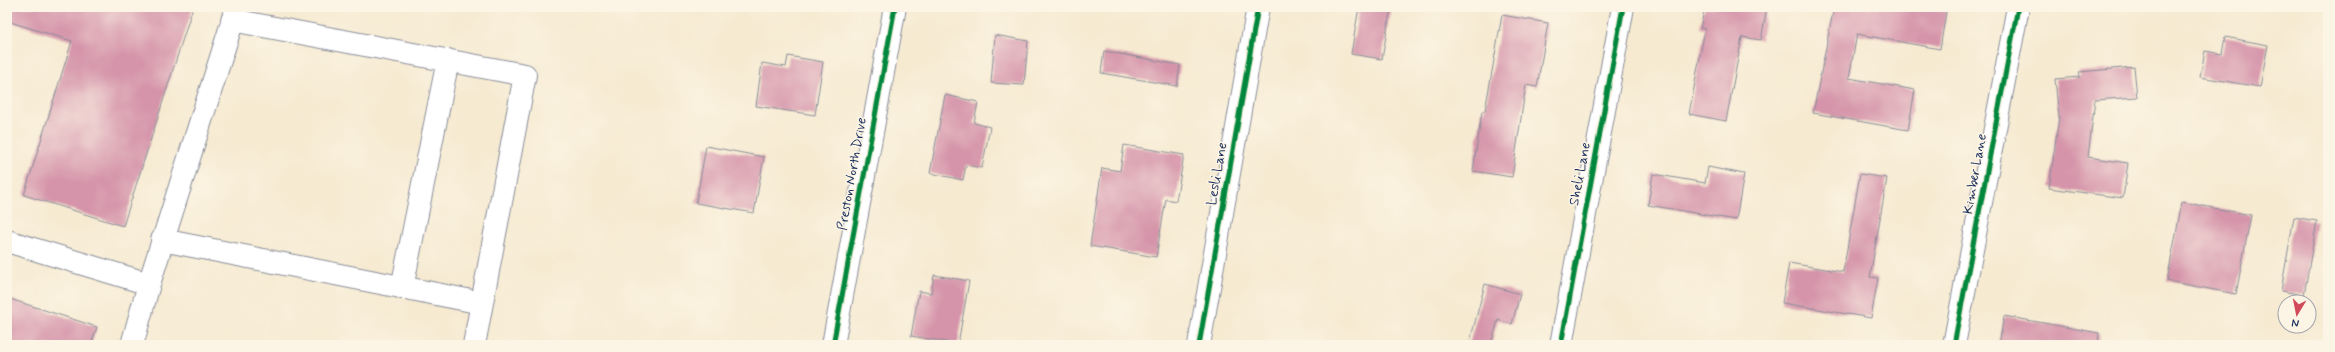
<svg xmlns="http://www.w3.org/2000/svg" width="2335" height="352" font-family="Mynerve,sans-serif">
  <style>
    .building { fill: #d594aa }
    .lines { fill: none; stroke-linecap: round; stroke-linejoin: round }
    .minor-casing { stroke: #888c98; stroke-width: 24 }
    .minor { stroke: #fff; stroke-width: 22 }
    .cycleway-casing { stroke: #fcf5e5; stroke-width: 8 }
    .cycleway { stroke: #00873e; stroke-width: 5 }
    .labels { text-anchor: middle; dominant-baseline: central; stroke-width: 3; stroke-linejoin: round; paint-order: stroke }
    .street-label { font-size: 14px; fill: #1b2f5e; stroke: #fcf5e5 }
  </style>
  <rect width="100%" height="100%" fill="#fcf5e5"/>
  <filter id="ink" filterUnits="userSpaceOnUse"><feTurbulence type="fractalNoise" baseFrequency=".025" numOctaves="2"/><feDisplacementMap in="SourceGraphic" scale="8" xChannelSelector="R" yChannelSelector="G"/><feConvolveMatrix kernelMatrix="1 2 1 2 8 2 1 2 1" color-interpolation-filters="sRGB"/></filter>
  <filter id="wash" filterUnits="userSpaceOnUse"><feTurbulence type="fractalNoise" baseFrequency=".012" numOctaves="4" result="noise"/><feDisplacementMap in="SourceGraphic" scale="16" xChannelSelector="R" yChannelSelector="G"/><feGaussianBlur stdDeviation="0.9" result="paint"/><feColorMatrix in="noise" values="0 0 0 0 0 0 0 0 0 0 0 0 0 0 0 0 0 1.4 0 .05"/><feComposite in="paint" operator="in"/></filter>
  <g filter="url(#wash)">
    <rect width="100%" height="100%" fill="#f6ead1"/>
    <g id="blocks">
      <path class="building" d="M 7,7 L 193,7 L 123,226 L 24,195 L 72,41 L 7,21 Z
        M 1359,7 L 1391,7 L 1382,59 L 1351,54 Z
        M 1705,7 L 1767,7 L 1761,40 L 1742,37 L 1726,121 L 1689,114 L 1705,29 L 1700,28 Z
        M 1834,7 L 1921,7 L 1946,12 L 1940,49 L 1857,34 L 1849,78 L 1915,90 L 1908,130 L 1813,113 Z
        M 1502,15 L 1548,23 L 1537,87 L 1526,85 L 1512,177 L 1473,171 L 1482,111 L 1485,111 Z
        M 995,35 L 1028,41 L 1024,85 L 991,83 Z
        M 2225,37 L 2268,45 L 2260,87 L 2200,77 L 2205,51 L 2222,54 Z
        M 1104,51 L 1180,65 L 1177,86 L 1101,73 Z
        M 788,56 L 823,62 L 815,115 L 756,106 L 762,63 L 786,67 Z
        M 2134,67 L 2137,97 L 2095,100 L 2088,157 L 2128,163 L 2123,198 L 2049,188 L 2059,117 L 2055,79 L 2080,77 L 2079,72 Z
        M 945,95 L 978,102 L 974,123 L 990,127 L 982,168 L 966,165 L 963,180 L 930,173 Z
        M 1124,145 L 1184,155 L 1176,201 L 1166,199 L 1156,257 L 1090,246 L 1102,168 L 1120,171 Z
        M 706,146 L 764,157 L 754,213 L 696,203 Z
        M 1708,167 L 1744,174 L 1736,220 L 1648,205 L 1653,174 L 1705,183 Z
        M 1860,174 L 1887,178 L 1870,277 L 1878,278 L 1871,318 L 1782,303 L 1789,263 L 1843,272 Z
        M 2182,202 L 2251,215 L 2236,294 L 2167,281 Z
        M 2294,217 L 2317,221 L 2304,295 L 2281,291 Z
        M 934,275 L 969,281 L 958,344 L 911,336 L 919,291 L 931,293 Z
        M 1485,284 L 1520,294 L 1512,324 L 1498,320 L 1491,345 L 1469,345 Z
        M 7,298 L 97,327 L 91,345 L 7,345 Z
        M 2004,316 L 2099,333 L 2098,345 L 1999,345 Z"/>
    </g>
  </g>
  <g filter="url(#ink)">
    <use href="#blocks" fill-opacity="0" stroke="#888c98" stroke-width="1"/>
    <g class="lines">
      <g class="minor-casing">
        <path id="minor" d="M 232,20 L 525,75 L 474,345
          M 162,240 L 482,303
          M 7,241 L 149,284
          M 402,288 L 448,60
          M 132,345 L 149,284 L 237,7
          M 833,345 L 895,7
          M 1199,345 L 1258,7
          M 1561,345 L 1623,7
          M 1954,345 L 2018,7"/>
      </g>
      <use href="#minor" class="minor"/>
      <g class="cycleway-casing">
        <path id="cycleway" d="M 833,345 L 895,7
          M 1199,345 L 1258,7
          M 1561,345 L 1623,7
          M 1954,345 L 2018,7"/>
      </g>
      <use href="#cycleway" class="cycleway"/>
    </g>
  </g>
  <g class="labels">
    <g class="street-label">
      <text transform="translate(852 174) rotate(-80)">Preston North Drive</text>
      <text transform="translate(1217 174) rotate(-80)">Lesli Lane</text>
      <text transform="translate(1580 174) rotate(-79)">Sheli Lane</text>
      <text transform="translate(1975 174) rotate(-80)">Kimber Lane</text>
    </g>
  </g>
  <rect width="2335" height="352" fill="none" stroke="#fcf5e5" stroke-width="24"/>
  <g transform="translate(2297 314) rotate(190)"><circle r="19" fill="#fcf5e5" stroke="#a2a6af"/>
  <path d="M0-3L7 15L0 10L-7 15Z" fill="#d1495b"/>
  <text y="-6" font-size="11" font-weight="bold" text-anchor="middle" fill="#1b2f5e">N</text>
  </g>
</svg>
